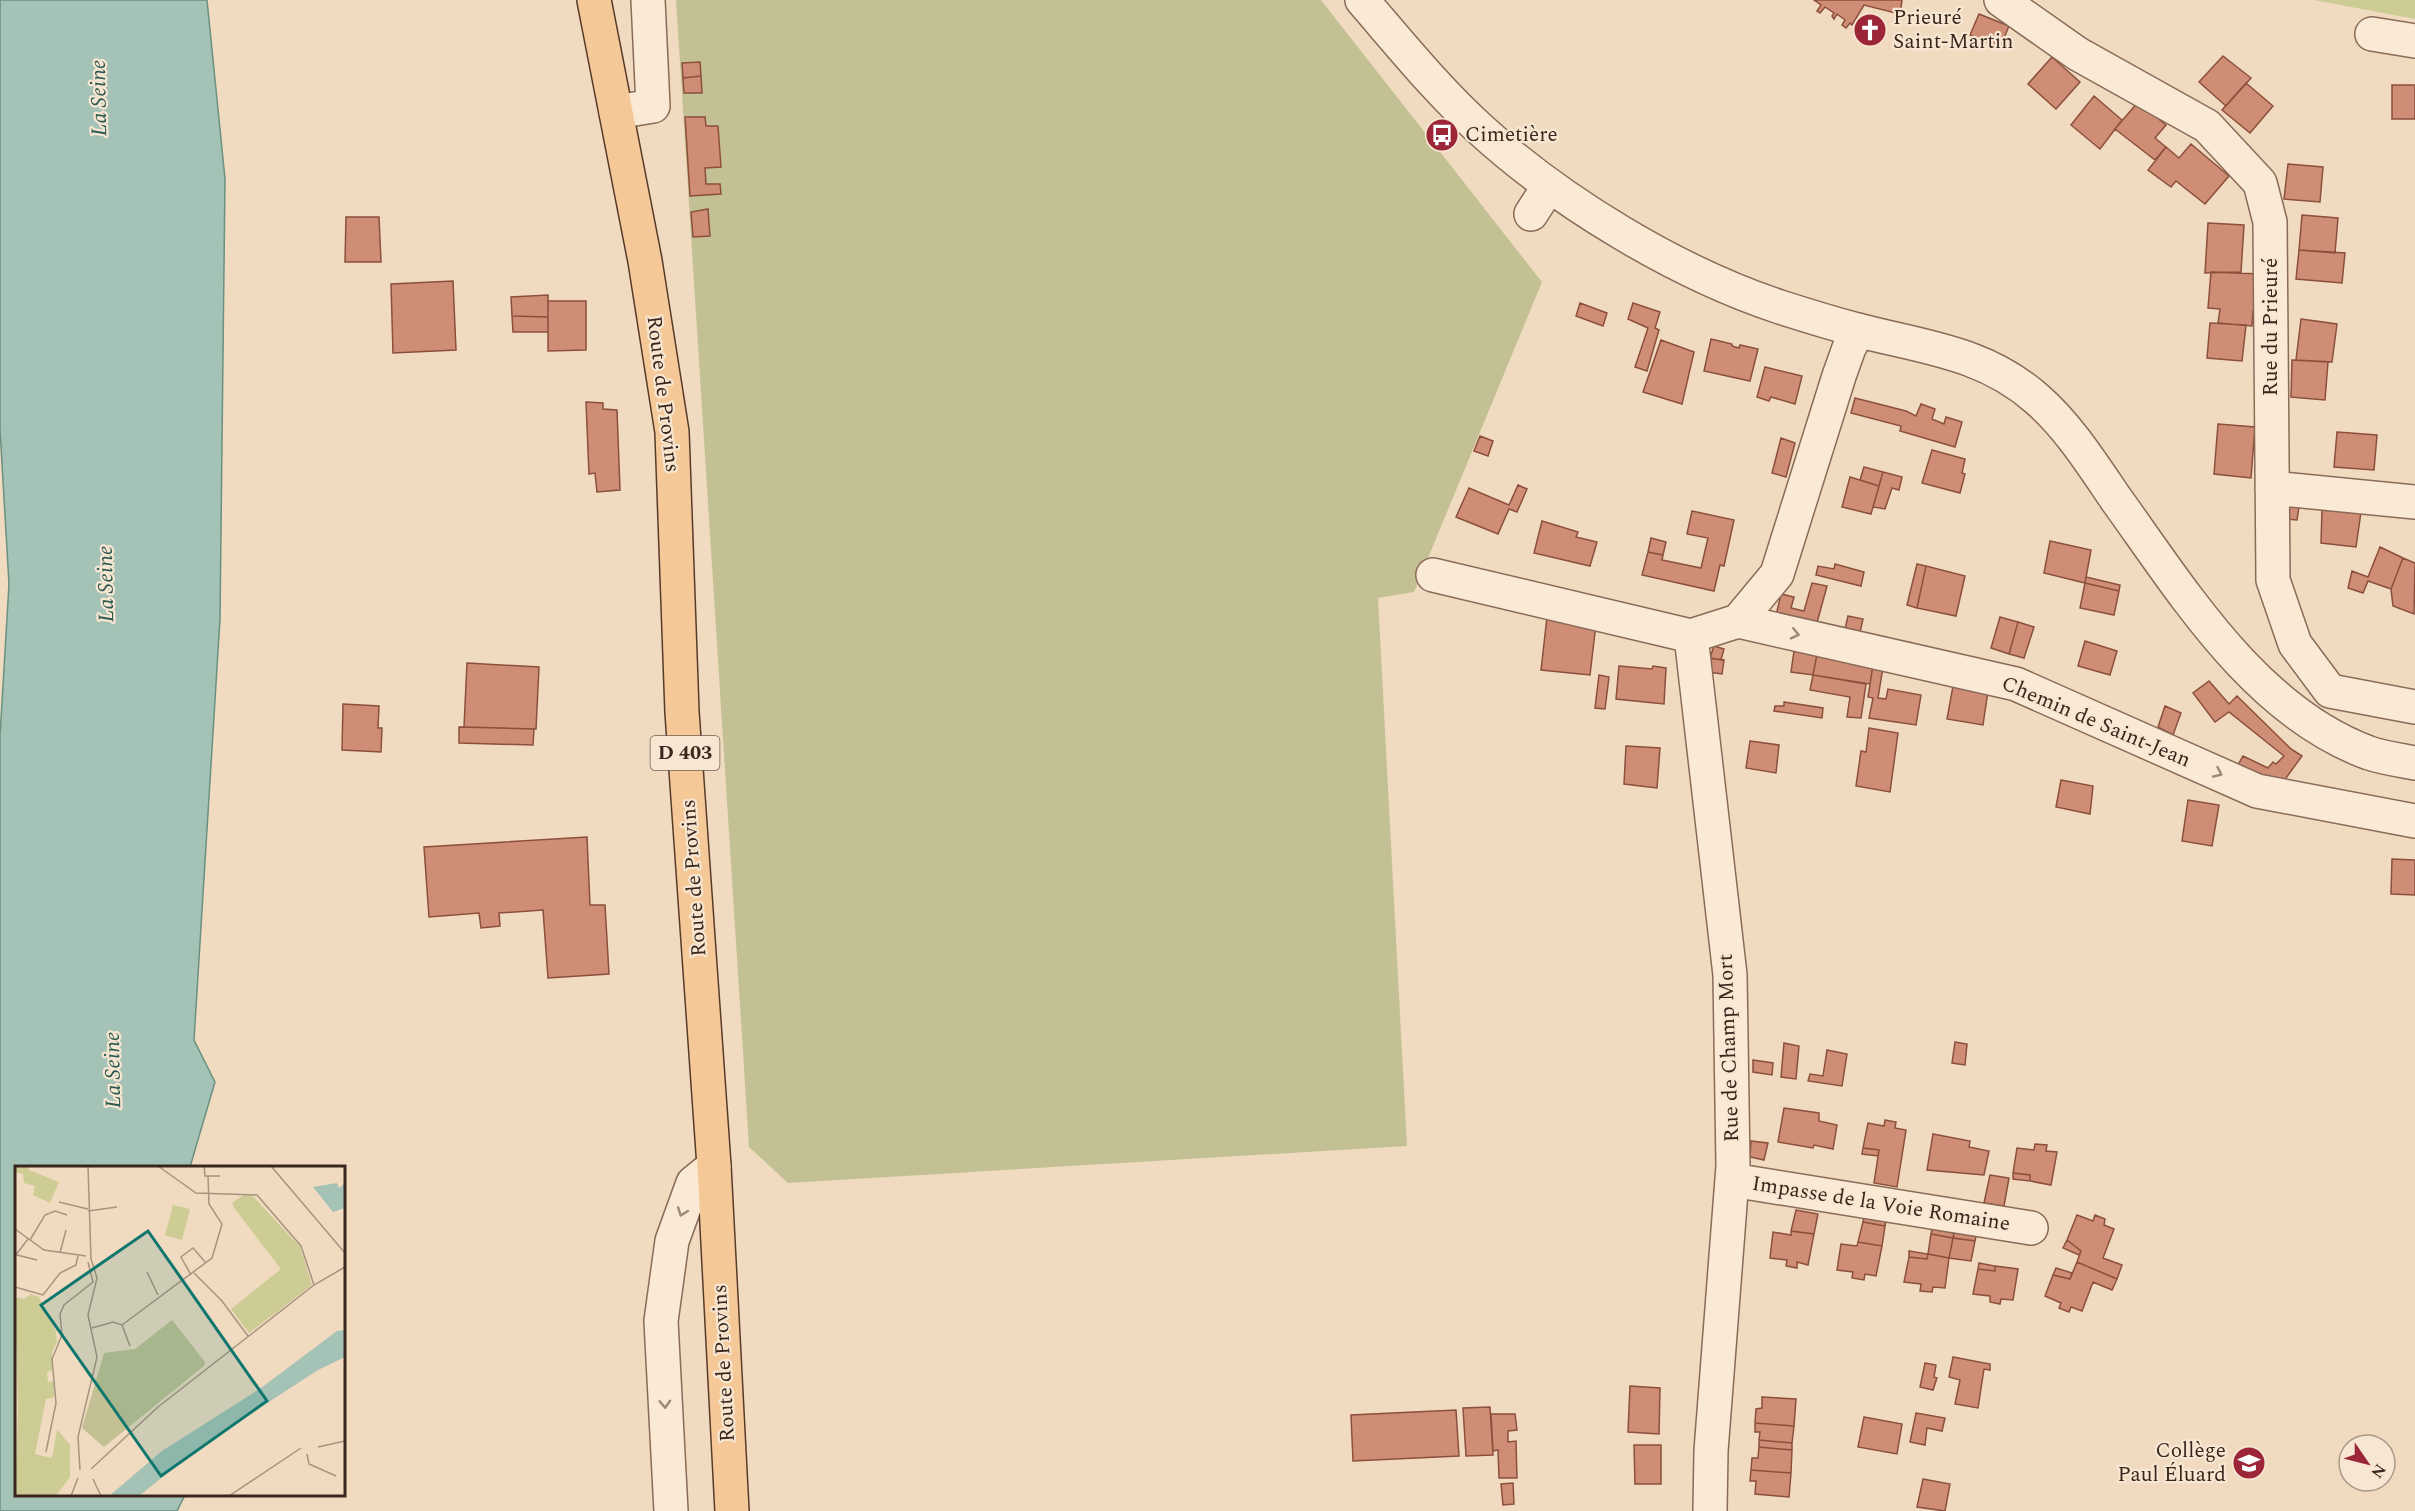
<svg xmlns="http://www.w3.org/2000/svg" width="2415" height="1511" font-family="Spectral,serif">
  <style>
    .green { fill: #cecc95 }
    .cemetery { fill: #c3c194 }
    .water { fill: #a4c2b5; stroke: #6a9181; stroke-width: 1.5 }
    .building { fill: #d08d75; stroke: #8b4f3c; stroke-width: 1.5 }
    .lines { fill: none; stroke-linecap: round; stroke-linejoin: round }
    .minor-casing { stroke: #8a6b58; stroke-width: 36 }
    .major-casing { stroke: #583a2c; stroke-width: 36 }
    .minor { stroke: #fae9d5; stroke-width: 33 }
    .major { stroke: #f5c997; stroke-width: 33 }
    .oneway { stroke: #9a8879 }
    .labels { text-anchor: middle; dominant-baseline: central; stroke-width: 4.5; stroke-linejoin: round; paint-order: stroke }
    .shield { fill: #f7e6d1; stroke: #726053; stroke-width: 1.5 }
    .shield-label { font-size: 20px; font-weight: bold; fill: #39261d }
    .poi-label { font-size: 21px; fill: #39261d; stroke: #f7e6d1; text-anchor: start }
    .street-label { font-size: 21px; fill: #39261d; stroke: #f7e6d1 }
    .water-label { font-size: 22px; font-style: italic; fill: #2b5a50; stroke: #f7e6d1 }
    .inset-road { fill: none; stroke: #a7937f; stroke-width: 1.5 }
    .view { fill: #0f766e; fill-opacity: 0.15; stroke: #0f766e; stroke-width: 3 }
    .inset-edge { fill: none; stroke: #39261d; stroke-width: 3 }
  </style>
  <rect width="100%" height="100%" fill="#f0dbc1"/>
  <path class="green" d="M 2314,0 L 2415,0 L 2415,19 Z"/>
  <path class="cemetery" d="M 676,0 L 1321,0 L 1542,282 L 1414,592 L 1378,598 L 1407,1146 L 788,1183 L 749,1147 Z"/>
  <path class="water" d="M 0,0 L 207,0 L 225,179 L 220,619 L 194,1040 L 215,1082 L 190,1167 L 16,1168 L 16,1494 L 185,1495 L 177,1511 L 0,1511 L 0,736 L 9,584 L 0,429 Z"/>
  <path class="building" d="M 1814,0 L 1902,0 L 1900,14 L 1864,5 L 1852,25 L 1850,23 L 1846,28 L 1842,25 L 1845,20 L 1837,14 L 1834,19 L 1832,16 L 1834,13 L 1825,7 L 1820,13 L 1817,11 L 1821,5 Z
    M 1979,14 L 2009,26 L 2000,48 L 1970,35 Z
    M 2223,56 L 2251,78 L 2226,106 L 2199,82 Z
    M 2052,57 L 2080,82 L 2056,109 L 2028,84 Z
    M 700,62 L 701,76 L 683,78 L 682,63 Z
    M 701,76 L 702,93 L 684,93 L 683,78 Z
    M 2246,83 L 2273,106 L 2250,133 L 2222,110 Z
    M 2392,85 L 2415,85 L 2415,119 L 2392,119 Z
    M 2094,96 L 2122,120 L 2100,149 L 2071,125 Z
    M 2138,102 L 2166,125 L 2155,138 L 2166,147 L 2155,160 L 2115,129 Z
    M 685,117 L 705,117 L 706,126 L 718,126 L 721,167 L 705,168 L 706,184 L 720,184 L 721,194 L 690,196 Z
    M 2191,144 L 2229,176 L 2205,204 L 2176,181 L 2171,187 L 2148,170 L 2166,147 L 2179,158 Z
    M 2288,164 L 2323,167 L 2320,202 L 2284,199 Z
    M 708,209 L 710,236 L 693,237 L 691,212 Z
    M 2302,215 L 2338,218 L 2335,253 L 2299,250 Z
    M 346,217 L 379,217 L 381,262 L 345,262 Z
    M 2208,223 L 2244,225 L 2241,272 L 2205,273 Z
    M 2299,250 L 2345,253 L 2342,283 L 2296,279 Z
    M 2211,272 L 2260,274 L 2256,311 L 2253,311 L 2252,326 L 2218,323 L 2220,309 L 2208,308 Z
    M 453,281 L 456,350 L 393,353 L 391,284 Z
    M 548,295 L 548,317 L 512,316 L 511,297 Z
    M 548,301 L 586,301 L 586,350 L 548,351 Z
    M 1580,303 L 1607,313 L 1603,326 L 1576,316 Z
    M 1633,303 L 1660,312 L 1655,328 L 1659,330 L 1647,371 L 1635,367 L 1648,328 L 1628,319 Z
    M 512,316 L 548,317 L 548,332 L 513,332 Z
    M 2301,319 L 2337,324 L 2332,362 L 2296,360 Z
    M 2210,323 L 2246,325 L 2242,361 L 2207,358 Z
    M 1711,339 L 1732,344 L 1732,346 L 1739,348 L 1740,345 L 1758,349 L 1750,381 L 1704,371 Z
    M 1661,340 L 1694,352 L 1682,404 L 1643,392 Z
    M 2292,360 L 2328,362 L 2325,400 L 2291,397 Z
    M 1765,367 L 1802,376 L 1795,404 L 1771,397 L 1769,401 L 1757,397 Z
    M 1855,398 L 1906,411 L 1916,416 L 1921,404 L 1935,409 L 1932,419 L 1944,424 L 1946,417 L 1962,422 L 1955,447 L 1900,431 L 1901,426 L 1851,413 Z
    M 586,402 L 603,403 L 603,409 L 617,410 L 620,490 L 597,492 L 595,473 L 589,474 Z
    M 2218,424 L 2255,427 L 2251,478 L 2214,474 Z
    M 2337,432 L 2377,435 L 2374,470 L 2334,467 Z
    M 1480,436 L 1493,441 L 1488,456 L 1474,451 Z
    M 1781,438 L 1795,443 L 1786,477 L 1772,473 Z
    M 1932,450 L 1965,459 L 1962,473 L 1965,474 L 1960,493 L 1922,483 Z
    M 1864,467 L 1883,472 L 1879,486 L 1860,480 Z
    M 1883,472 L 1902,477 L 1899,490 L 1892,488 L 1885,509 L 1873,507 Z
    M 1850,477 L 1879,486 L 1871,514 L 1842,507 Z
    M 1518,485 L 1527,489 L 1517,512 L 1509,509 L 1498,534 L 1456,517 L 1469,488 L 1509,505 Z
    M 2287,506 L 2299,507 L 2297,520 L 2286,519 Z
    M 2322,509 L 2361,512 L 2356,547 L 2321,543 Z
    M 1692,511 L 1734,520 L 1724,566 L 1720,565 L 1714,591 L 1642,575 L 1648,552 L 1663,555 L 1662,560 L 1701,568 L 1708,538 L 1687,534 Z
    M 1542,521 L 1578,532 L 1576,537 L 1597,542 L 1590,566 L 1534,553 Z
    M 1651,538 L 1666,542 L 1663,555 L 1648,552 Z
    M 2050,541 L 2091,550 L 2085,583 L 2044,573 Z
    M 2380,547 L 2403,558 L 2391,589 L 2368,581 L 2363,593 L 2348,588 L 2352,571 L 2368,577 Z
    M 2403,558 L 2415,563 L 2414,614 L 2393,606 L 2391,589 Z
    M 1835,564 L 1864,572 L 1861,586 L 1816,575 L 1818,566 L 1834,569 Z
    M 1917,564 L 1926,566 L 1917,608 L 1907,605 Z
    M 1926,566 L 1965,576 L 1956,616 L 1917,608 Z
    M 2086,577 L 2120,585 L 2119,591 L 2085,583 Z
    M 1812,583 L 1827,586 L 1815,630 L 1775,620 L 1781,594 L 1794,597 L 1791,608 L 1804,611 Z
    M 2085,583 L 2119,591 L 2114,615 L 2080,608 Z
    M 1848,616 L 1863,619 L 1858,641 L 1843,638 Z
    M 1547,617 L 1596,624 L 1590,675 L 1541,670 Z
    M 2000,617 L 2018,622 L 2009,654 L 1991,648 Z
    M 2018,622 L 2034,627 L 2024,658 L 2009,654 Z
    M 2085,641 L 2117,651 L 2110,675 L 2078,666 Z
    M 1795,644 L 1818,649 L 1813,675 L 1791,672 Z
    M 1714,646 L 1724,649 L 1721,660 L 1710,658 Z
    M 1818,649 L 1874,659 L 1870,684 L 1813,675 Z
    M 1706,658 L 1724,660 L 1722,674 L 1708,672 Z
    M 1874,659 L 1884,661 L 1878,698 L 1886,699 L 1888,689 L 1921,695 L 1916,725 L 1869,718 L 1873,698 L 1868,697 Z
    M 467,663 L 539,667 L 536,729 L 464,727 Z
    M 1619,666 L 1652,669 L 1653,666 L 1666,668 L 1664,704 L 1616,699 Z
    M 1599,675 L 1609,677 L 1605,709 L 1595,708 Z
    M 1813,675 L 1866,684 L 1861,718 L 1847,717 L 1850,697 L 1810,690 Z
    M 2209,681 L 2229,704 L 2237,696 L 2291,749 L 2302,756 L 2278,789 L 2234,772 L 2243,756 L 2268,768 L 2273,762 L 2276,764 L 2284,756 L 2229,712 L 2215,722 L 2193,693 Z
    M 1953,686 L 1988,691 L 1983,725 L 1947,719 Z
    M 1784,702 L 1823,708 L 1822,718 L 1774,711 L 1775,706 L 1784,706 Z
    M 343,704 L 379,706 L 378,728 L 382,728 L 381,752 L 342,750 Z
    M 2165,706 L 2181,713 L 2173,735 L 2158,727 Z
    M 459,727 L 534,729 L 533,745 L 459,743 Z
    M 1869,728 L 1898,733 L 1890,792 L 1856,786 L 1861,751 L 1866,752 Z
    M 1750,741 L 1779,745 L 1776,773 L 1746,768 Z
    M 1626,746 L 1660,748 L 1657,788 L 1624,784 Z
    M 2061,780 L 2093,786 L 2090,814 L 2056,807 Z
    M 2188,800 L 2219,805 L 2212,846 L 2182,841 Z
    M 587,837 L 590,905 L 605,905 L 609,974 L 548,978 L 543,910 L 499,913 L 500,926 L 481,928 L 479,913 L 429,917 L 424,847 Z
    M 2392,859 L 2415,860 L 2415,895 L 2391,894 Z
    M 1955,1042 L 1967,1044 L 1965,1065 L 1952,1063 Z
    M 1784,1043 L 1799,1046 L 1796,1079 L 1781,1077 Z
    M 1827,1050 L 1847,1054 L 1842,1086 L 1808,1081 L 1810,1074 L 1823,1076 Z
    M 1753,1060 L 1773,1063 L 1772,1075 L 1753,1072 Z
    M 1784,1108 L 1819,1113 L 1819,1121 L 1837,1125 L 1833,1149 L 1814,1145 L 1813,1148 L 1778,1142 Z
    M 1885,1120 L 1896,1122 L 1895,1128 L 1906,1130 L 1897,1187 L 1874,1183 L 1879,1150 L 1863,1148 L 1868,1123 L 1884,1126 Z
    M 1933,1134 L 1970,1141 L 1969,1147 L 1989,1151 L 1984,1175 L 1927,1170 Z
    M 1751,1141 L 1768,1143 L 1764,1160 L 1750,1157 Z
    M 2035,1144 L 2047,1145 L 2046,1151 L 2057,1152 L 2051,1185 L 2030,1181 L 2030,1175 L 2013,1173 L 2017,1148 L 2034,1150 Z
    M 1863,1148 L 1879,1150 L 1878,1156 L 1862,1154 Z
    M 2013,1173 L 2030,1175 L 2030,1181 L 2013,1179 Z
    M 1990,1175 L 2009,1178 L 2004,1206 L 1984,1203 Z
    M 1796,1210 L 1818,1214 L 1814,1234 L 1791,1231 Z
    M 2077,1215 L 2093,1221 L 2095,1215 L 2105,1219 L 2104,1225 L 2114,1229 L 2103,1258 L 2122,1265 L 2117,1279 L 2077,1262 L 2081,1251 L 2067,1240 Z
    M 1864,1216 L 1886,1221 L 1885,1226 L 1863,1222 Z
    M 1863,1222 L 1885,1226 L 1882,1246 L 1858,1242 Z
    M 1932,1229 L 1954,1233 L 1953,1238 L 1931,1234 Z
    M 1791,1231 L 1814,1234 L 1808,1265 L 1797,1262 L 1797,1268 L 1786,1266 L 1787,1260 L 1770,1258 L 1773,1232 L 1791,1235 Z
    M 1954,1233 L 1976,1236 L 1975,1241 L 1953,1238 Z
    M 1931,1234 L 1953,1238 L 1949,1258 L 1928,1254 Z
    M 1953,1238 L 1975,1241 L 1971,1261 L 1949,1258 Z
    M 2067,1240 L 2081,1251 L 2079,1255 L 2063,1248 Z
    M 1858,1242 L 1882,1246 L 1876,1276 L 1865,1274 L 1864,1280 L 1852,1278 L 1853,1272 L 1837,1270 L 1841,1244 L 1857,1246 Z
    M 1909,1251 L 1928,1254 L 1927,1259 L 1909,1257 Z
    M 1928,1254 L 1949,1258 L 1945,1288 L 1933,1287 L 1932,1292 L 1920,1291 L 1921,1284 L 1904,1282 L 1909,1257 L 1927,1259 Z
    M 2077,1262 L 2117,1279 L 2112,1290 L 2093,1282 L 2082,1311 L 2071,1307 L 2069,1312 L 2059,1308 L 2061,1303 L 2045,1296 L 2053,1275 L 2070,1279 Z
    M 1979,1263 L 1995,1266 L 1995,1271 L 1978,1269 Z
    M 1995,1266 L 2018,1269 L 2013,1300 L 2001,1299 L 2000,1304 L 1990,1302 L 1990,1296 L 1973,1294 L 1978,1269 L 1995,1271 Z
    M 2056,1268 L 2072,1273 L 2070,1279 L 2053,1275 Z
    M 1953,1357 L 1990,1364 L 1990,1370 L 1984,1369 L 1978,1408 L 1955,1404 L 1960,1380 L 1949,1377 Z
    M 1925,1363 L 1936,1365 L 1934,1377 L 1937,1378 L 1933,1390 L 1920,1387 Z
    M 1630,1386 L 1660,1388 L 1659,1434 L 1628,1432 Z
    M 1762,1397 L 1796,1399 L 1794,1426 L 1755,1423 L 1756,1409 L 1762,1408 Z
    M 1490,1407 L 1493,1455 L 1466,1456 L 1463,1408 Z
    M 1456,1410 L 1459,1456 L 1353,1461 L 1351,1415 Z
    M 1916,1413 L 1945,1418 L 1942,1431 L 1927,1428 L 1925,1445 L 1910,1442 Z
    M 1491,1414 L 1515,1414 L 1517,1430 L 1508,1431 L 1508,1442 L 1516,1441 L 1517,1478 L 1499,1478 L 1498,1450 L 1493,1451 Z
    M 1864,1417 L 1902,1424 L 1897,1454 L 1858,1447 Z
    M 1755,1423 L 1794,1426 L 1792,1443 L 1759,1440 L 1760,1432 L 1755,1432 Z
    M 1759,1440 L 1792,1443 L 1792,1450 L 1759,1447 Z
    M 1634,1445 L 1661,1445 L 1661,1484 L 1635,1484 Z
    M 1759,1447 L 1792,1450 L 1791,1473 L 1751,1470 L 1752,1458 L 1758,1458 Z
    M 1751,1470 L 1791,1473 L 1789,1497 L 1755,1494 L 1756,1481 L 1750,1481 Z
    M 1923,1479 L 1950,1484 L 1945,1511 L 1917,1507 Z
    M 1513,1483 L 1514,1504 L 1503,1505 L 1501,1484 Z"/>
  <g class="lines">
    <g class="minor-casing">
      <path id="minor" d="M 1362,0 C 1400,44 1437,90 1480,129 C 1560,202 1677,273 1780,307 C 1805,315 1831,323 1857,330 C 1922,347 1984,352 2037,399 C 2069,427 2092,464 2116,499 C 2183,592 2256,712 2369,753 C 2384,758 2400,760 2415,763
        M 2001,0 L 2078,54 L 2207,126 L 2260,183 L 2270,222 L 2273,580 L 2295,644 L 2330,691 L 2415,707
        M 2372,34 L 2415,41
        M 616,112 L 653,106 L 648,0
        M 1531,214 L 1549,186
        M 2272,488 L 2415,502
        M 1433,575 L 1691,636
        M 1738,621 L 1777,574 L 1839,376 L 1849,348 L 1858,330
        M 1732,1180 L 2031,1228
        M 671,1511 L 661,1321 L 672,1241 L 693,1183 L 714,1166
        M 1710,1511 L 1711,1451 L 1733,1166 L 1730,975 L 1691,636 L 1738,621 L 2016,684 L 2257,791 L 2415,821"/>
    </g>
    <g class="major-casing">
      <path id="major" d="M 594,0 L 645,261 L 672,432 L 682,712 L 714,1166 L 732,1511"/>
    </g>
    <use href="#minor" class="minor"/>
    <use href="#major" class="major"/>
  </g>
  <defs><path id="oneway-chevron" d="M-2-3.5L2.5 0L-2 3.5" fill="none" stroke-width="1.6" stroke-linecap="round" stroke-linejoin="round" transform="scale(1.5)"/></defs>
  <g class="oneway">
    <use href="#oneway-chevron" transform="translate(1795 634) rotate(13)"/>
    <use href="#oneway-chevron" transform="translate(2218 773) rotate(25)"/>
    <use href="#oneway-chevron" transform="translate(682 1212) rotate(110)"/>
    <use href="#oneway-chevron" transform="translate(665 1404) rotate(87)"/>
  </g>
  <defs>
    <g id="church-disc" transform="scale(1.725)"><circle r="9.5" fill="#9c2538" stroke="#f7e6d1"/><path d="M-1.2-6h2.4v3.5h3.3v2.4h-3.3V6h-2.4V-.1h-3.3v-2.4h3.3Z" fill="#fff"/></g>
    <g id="bus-disc" transform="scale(1.725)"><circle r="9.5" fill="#9c2538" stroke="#f7e6d1"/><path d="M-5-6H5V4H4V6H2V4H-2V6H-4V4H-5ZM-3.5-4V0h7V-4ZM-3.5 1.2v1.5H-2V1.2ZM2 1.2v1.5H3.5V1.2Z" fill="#fff"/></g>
    <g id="school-disc" transform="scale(1.725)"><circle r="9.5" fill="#9c2538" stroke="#f7e6d1"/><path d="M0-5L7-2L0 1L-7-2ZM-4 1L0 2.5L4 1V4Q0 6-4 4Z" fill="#fff"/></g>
  </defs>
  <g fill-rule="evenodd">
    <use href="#church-disc" x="1870" y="30"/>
    <use href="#bus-disc" x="1442" y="135"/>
    <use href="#school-disc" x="2249" y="1463"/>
  </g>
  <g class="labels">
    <rect class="shield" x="650.5" y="736" width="69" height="34" rx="4.5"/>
    <g class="shield-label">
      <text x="685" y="753">D 403</text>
    </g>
    <g class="poi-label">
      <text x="1893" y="18">Prieuré<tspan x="1893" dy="24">Saint-Martin</tspan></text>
      <text x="1465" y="135">Cimetière</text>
      <text x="2226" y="1451" text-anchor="end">Collège<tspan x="2226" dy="24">Paul Éluard</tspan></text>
    </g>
    <g class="street-label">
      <text transform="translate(2271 327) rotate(-90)">Rue du Prieuré</text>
      <text transform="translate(663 394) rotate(83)">Route de Provins</text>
      <text transform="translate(2096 722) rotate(23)">Chemin de Saint-Jean</text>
      <text transform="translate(694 878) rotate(-94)">Route de Provins</text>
      <text transform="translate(1729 1048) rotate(-92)">Rue de Champ Mort</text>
      <text transform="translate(1881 1204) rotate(9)">Impasse de la Voie Romaine</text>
      <text transform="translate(724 1363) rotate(-93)">Route de Provins</text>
    </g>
    <g class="water-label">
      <text transform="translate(99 98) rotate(-91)">La Seine</text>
      <text transform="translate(106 584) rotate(-91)">La Seine</text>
      <text transform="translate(113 1070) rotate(-91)">La Seine</text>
    </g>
  </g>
  <g transform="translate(15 1166)">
    <rect width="330" height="330" fill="#f0dbc1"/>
    <path d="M 0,0 L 13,0 L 14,4 L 44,16 L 35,37 L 18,29 L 20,20 L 9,17 L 8,8 L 0,6 ZM 228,29 L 237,29 L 285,81 L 297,119 L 234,167 L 216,143 L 266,103 L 219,42 L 217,37 ZM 158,39 L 175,43 L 167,74 L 150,69 ZM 16,128 L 24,131 L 41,166 L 42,176 L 37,186 L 38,204 L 32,206 L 33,216 L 40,215 L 39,231 L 31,233 L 20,288 L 37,292 L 42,263 L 55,279 L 55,311 L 41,330 L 0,330 L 3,245 L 0,131 L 9,133 Z" fill="#cecc95"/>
    <path d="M 157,154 L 190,196 L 189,200 L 89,281 L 67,262 L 89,187 L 120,183 Z" fill="#c3c194"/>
    <path d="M 322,17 L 324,22 L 330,17 L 330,42 L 318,46 L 298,21 ZM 330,164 L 330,191 L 303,204 L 186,280 L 124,330 L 94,330 L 147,285 L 246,222 L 322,165 Z" fill="#a4c2b5"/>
    <path class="inset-road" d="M 73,0 L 76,93M 143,0 L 181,27 L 242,29 L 286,80 L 299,119M 189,0 L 190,10 L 205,10M 256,0 L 330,87M 44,36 L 73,43M 73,45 L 102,41M 0,63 L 29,84 L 71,90M 15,74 L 30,49 L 40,45 L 52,49M 45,87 L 51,64M 2,89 L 22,94M 0,90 L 13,73M 132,106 L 143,129M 179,107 L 207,135 L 233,170M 176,109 L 166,91 L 178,82 L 191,97M 0,121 L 28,129 L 45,107 L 61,99 L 63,90M 107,159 L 115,180M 77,162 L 98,156 L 107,159 L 197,92 L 207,58 L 194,38 L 193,10M 303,281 L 330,275M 31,286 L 41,237 L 37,193 L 47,169 L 45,148 L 49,139 L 78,116 L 73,96M 292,288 L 294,298 L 321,310M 76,303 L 143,241 L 299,119 L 330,101M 65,304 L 63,271 L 82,191 L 73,149 L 82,112 L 76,93M 78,313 L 86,330M 56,330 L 63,312M 214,330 L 286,282"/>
    <path class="view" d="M 133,65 L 252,235 L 146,310 L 26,139 Z"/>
    <rect width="330" height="330" class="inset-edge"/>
  </g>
  <g transform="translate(2367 1463) rotate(125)"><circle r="28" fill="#f7e6d1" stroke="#ab9989" stroke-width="1.5"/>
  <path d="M0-4.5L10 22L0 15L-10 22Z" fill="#9c2538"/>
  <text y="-9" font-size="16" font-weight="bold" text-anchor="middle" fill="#39261d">N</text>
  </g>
</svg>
